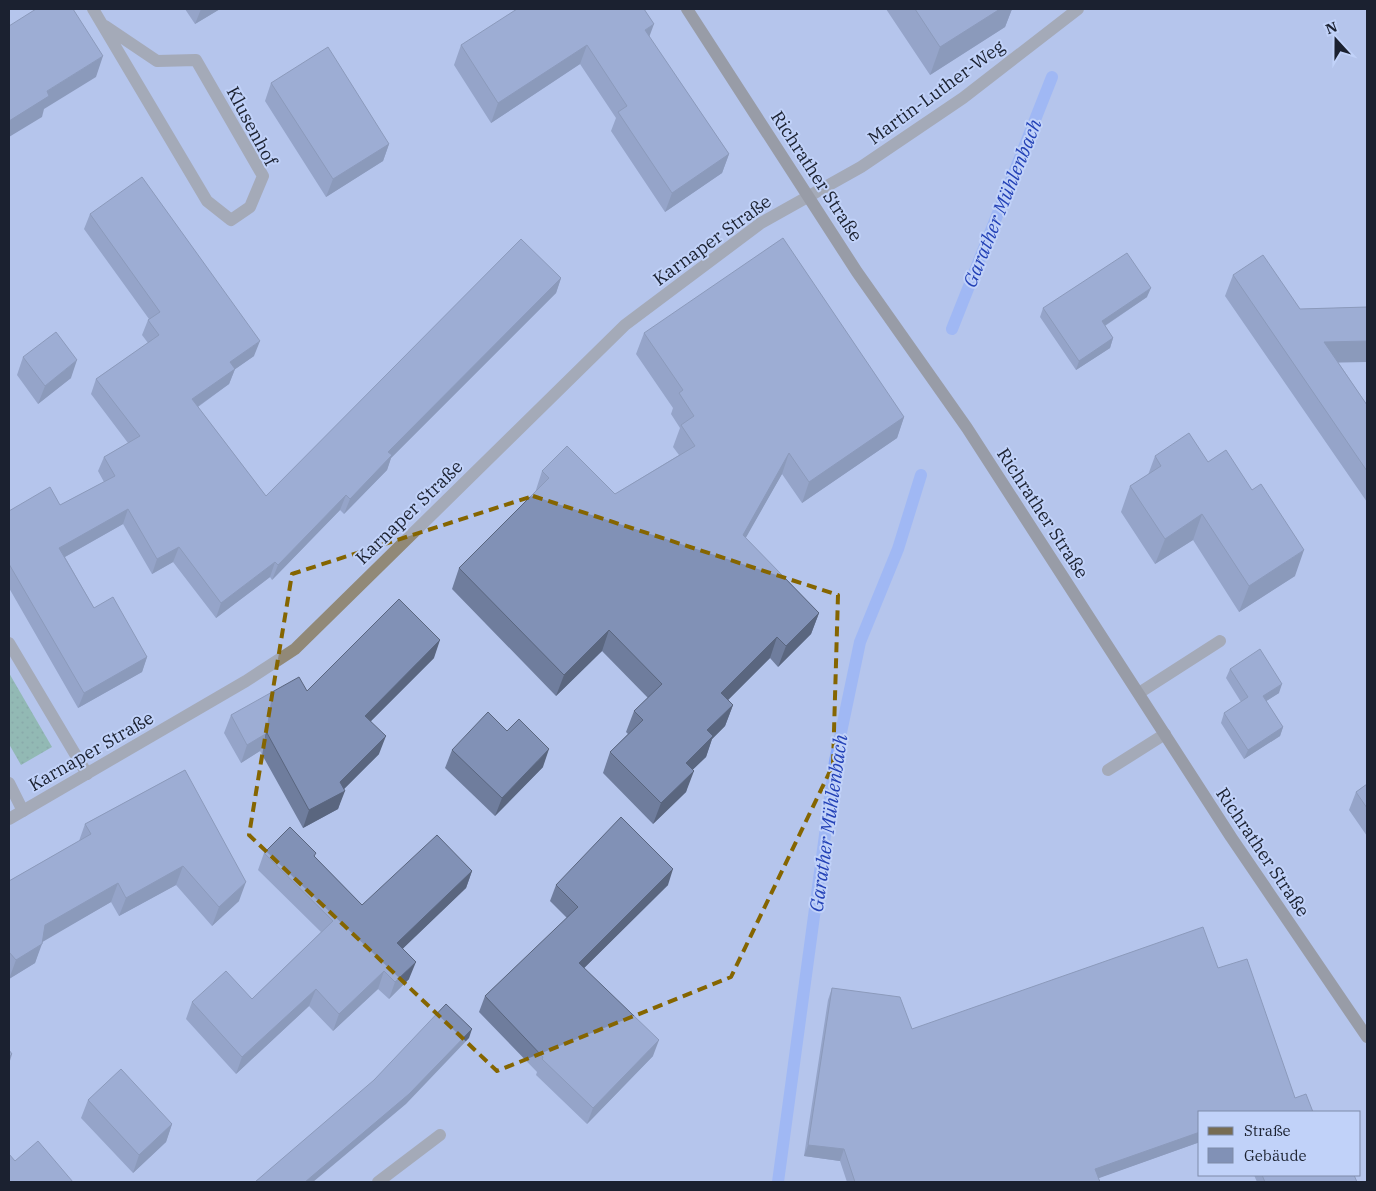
<svg xmlns="http://www.w3.org/2000/svg" width="1376" height="1191" font-family="'IBM Plex Serif',serif">
  <style>
    .grass { fill: url(#grass-dots) }
    .lines { fill: none; stroke-linecap: round; stroke-linejoin: round }
    .stream { stroke: #88a9fc; stroke-width: 12 }
    .service { stroke: #918978; stroke-width: 12 }
    .minor { stroke: #918978; stroke-width: 12 }
    .secondary { stroke: #776c53; stroke-width: 12 }
    .wall { fill: #6f7d9d }
    .shaded-wall { fill: #5a667f }
    .building { fill: #8191b6; stroke: #5a667f }
    .marked { fill: none; stroke: #856500; stroke-width: 4; stroke-dasharray: 10 6; stroke-linejoin: round }
    .labels { text-anchor: middle; dominant-baseline: central; stroke-width: 4; stroke-linejoin: round; paint-order: stroke }
    .street-label { font-size: 18px; fill: #1b2130; stroke: #c1d2f9 }
    .water-label { font-size: 19px; font-style: italic; fill: #2341b6; stroke: #c1d2f9 }
  </style>
  <defs>
    <pattern id="grass-dots" width="8" height="8" patternUnits="userSpaceOnUse" patternTransform="scale(1.25)"><rect width="8" height="8" fill="#69aa70"/><path d="M2 2h.1M6 6h.1" fill="none" stroke="#568a5c" stroke-width="1.8" stroke-linecap="round"/></pattern>
  </defs>
  <rect width="100%" height="100%" fill="#b5c5ec"/>
  <path class="grass" d="M 9,673 L 52,747 L 21,765 L 9,744 Z"/>
  <g class="lines">
    <path class="stream" d="M 952,329 L 1052,77
      M 778,1182 L 835,761 L 860,642 L 898,549 L 921,475"/>
    <path class="service" d="M 9,643 L 87,774
      M 1139,693 L 1220,641
      M 1108,770 L 1165,734
      M 9,783 L 23,811"/>
    <path class="minor" d="M 93,9 L 207,201 L 231,220 L 250,207 L 263,176 L 196,60 L 157,61 L 105,26
      M 9,819 L 246,681 L 295,649 L 625,325 L 761,223 L 861,167 L 963,98 L 1078,9
      M 378,1182 L 440,1135"/>
    <path class="secondary" d="M 687,9 L 857,272 L 967,428 L 1231,837 L 1367,1037"/>
  </g>
  <path class="wall" d="M 185,9 L 220,9 L 195,24 Z
    M 886,9 L 1012,9 L 1005,27 L 930,75 Z
    M 649,37 L 729,154 L 722,173 L 665,212 L 611,131 L 616,118 L 580,64 L 491,123 L 454,65 L 461,45 Z
    M 271,83 L 389,144 L 383,161 L 326,197 L 265,101 Z
    M 90,214 L 254,356 L 235,369 L 229,384 L 198,407 L 266,496 L 561,278 L 556,293 L 391,458 L 387,470 L 344,514 L 340,510 L 272,580 L 270,577 L 216,618 L 173,562 L 152,574 L 123,524 L 65,557 L 94,608 L 147,657 L 142,672 L 78,708 L 9,588 L 9,511 L 60,505 L 104,482 L 98,471 L 104,457 L 128,443 L 91,394 L 96,379 L 148,343 L 142,335 L 148,320 L 149,319 L 84,229 Z
    M 1233,275 L 1300,309 L 1367,307 L 1367,362 L 1338,362 L 1367,405 L 1367,502 L 1225,296 Z
    M 1147,297 L 1105,326 L 1113,338 L 1110,348 L 1076,370 L 1040,317 L 1043,308 Z
    M 644,333 L 904,417 L 897,438 L 802,503 L 782,474 L 745,538 L 819,613 L 811,634 L 778,667 L 770,658 L 728,700 L 733,705 L 725,726 L 712,739 L 706,757 L 692,770 L 686,792 L 653,824 L 603,773 L 610,752 L 628,734 L 626,732 L 634,711 L 648,698 L 602,651 L 556,696 L 452,589 L 459,568 L 535,493 L 542,471 L 615,494 L 679,455 L 673,447 L 680,428 L 671,414 L 673,408 L 636,354 Z
    M 23,357 L 71,378 L 38,404 L 17,375 Z
    M 1155,456 L 1208,462 L 1295,576 L 1239,612 L 1193,540 L 1155,564 L 1121,512 L 1130,486 L 1148,475 Z
    M 434,658 L 371,721 L 379,754 L 344,789 L 338,809 L 303,828 L 260,751 L 241,763 L 224,733 L 231,715 L 307,691 Z
    M 1230,669 L 1279,693 L 1266,701 L 1283,727 L 1280,736 L 1244,759 L 1221,723 L 1224,713 L 1241,702 L 1226,678 Z
    M 507,731 L 543,767 L 495,816 L 445,768 L 452,750 Z
    M 185,770 L 239,901 L 212,926 L 176,885 L 119,916 L 111,902 L 42,941 L 35,963 L 9,979 L 9,881 L 79,841 L 85,824 Z
    M 1367,784 L 1367,836 L 1349,810 L 1356,792 Z
    M 264,853 L 315,857 L 362,905 L 472,871 L 466,888 L 403,948 L 409,979 L 389,999 L 378,989 L 333,1031 L 309,1006 L 236,1074 L 186,1019 L 192,1002 L 252,999 L 321,932 L 258,870 Z
    M 556,885 L 668,885 L 584,968 L 653,1056 L 587,1124 L 536,1075 L 537,1072 L 479,1012 L 485,996 L 567,918 L 550,901 Z
    M 1218,968 L 1295,1098 L 1313,1112 L 1200,1112 L 1200,1142 L 1098,1178 L 1100,1182 L 847,1182 L 840,1161 L 804,1156 L 828,1000 L 832,988 L 912,1029 Z
    M 88,1100 L 172,1124 L 166,1142 L 133,1173 L 81,1118 Z
    M 1254,1175 L 1354,1175 L 1357,1182 L 1257,1182 Z"/>
  <path class="shaded-wall" d="M 201,9 L 220,9 L 195,24 Z
    M 1000,9 L 1012,9 L 1005,27 L 930,75 L 940,47 Z
    M 654,24 L 647,43 L 645,30 Z
    M 587,45 L 580,64 L 491,123 L 498,103 Z
    M 103,56 L 96,77 L 44,109 L 42,117 L 9,137 L 9,121 L 47,91 Z
    M 389,144 L 383,161 L 326,197 L 333,179 Z
    M 729,154 L 722,173 L 665,212 L 672,193 Z
    M 561,278 L 556,293 L 391,458 L 387,470 L 344,514 L 350,499 L 388,452 Z
    M 1151,288 L 1147,297 L 1098,330 L 1102,321 Z
    M 1113,338 L 1110,348 L 1076,370 L 1079,361 Z
    M 260,341 L 254,356 L 224,377 L 230,362 Z
    M 1367,341 L 1367,362 L 1316,363 L 1324,342 Z
    M 77,360 L 71,378 L 38,404 L 45,386 Z
    M 235,369 L 229,384 L 187,414 L 192,399 Z
    M 904,417 L 897,438 L 802,503 L 809,482 Z
    M 789,453 L 782,474 L 735,557 L 743,535 Z
    M 346,495 L 340,510 L 272,580 L 278,565 Z
    M 128,509 L 123,524 L 54,563 L 59,548 Z
    M 1202,514 L 1193,540 L 1155,564 L 1165,539 Z
    M 179,547 L 173,562 L 152,574 L 157,559 Z
    M 1304,550 L 1295,576 L 1239,612 L 1249,586 Z
    M 275,562 L 270,577 L 216,618 L 221,603 Z
    M 819,613 L 811,634 L 778,667 L 786,646 Z
    M 609,630 L 602,651 L 556,696 L 564,675 Z
    M 777,637 L 770,658 L 714,714 L 721,693 Z
    M 440,640 L 434,658 L 359,733 L 365,716 Z
    M 147,657 L 142,672 L 78,708 L 84,693 Z
    M 1282,684 L 1279,693 L 1260,705 L 1263,696 Z
    M 733,705 L 725,726 L 712,739 L 706,757 L 678,784 L 686,763 L 707,730 Z
    M 1283,727 L 1280,736 L 1244,759 L 1248,750 Z
    M 267,733 L 260,751 L 241,763 L 247,745 Z
    M 386,736 L 379,754 L 340,793 L 345,791 L 338,809 L 303,828 L 309,810 L 340,782 Z
    M 549,749 L 543,767 L 495,816 L 502,798 Z
    M 694,771 L 686,792 L 653,824 L 661,803 Z
    M 183,866 L 176,885 L 119,916 L 126,898 Z
    M 673,869 L 668,885 L 573,979 L 579,963 Z
    M 472,871 L 466,888 L 391,960 L 397,943 Z
    M 246,882 L 239,901 L 212,926 L 219,907 Z
    M 118,883 L 111,902 L 39,944 L 45,925 Z
    M 42,944 L 35,963 L 9,979 L 16,960 Z
    M 416,962 L 409,979 L 389,999 L 395,982 Z
    M 384,971 L 378,989 L 333,1031 L 339,1014 Z
    M 316,989 L 309,1006 L 236,1074 L 242,1057 Z
    M 472,1029 L 469,1038 L 406,1104 L 313,1182 L 305,1182 Z
    M 659,1040 L 653,1056 L 587,1124 L 593,1108 Z
    M 12,1054 L 9,1064 L 9,1057 Z
    M 172,1124 L 166,1142 L 133,1173 L 139,1155 Z
    M 1200,1132 L 1200,1142 L 1091,1181 L 1095,1169 Z
    M 808,1145 L 844,1149 L 840,1161 L 804,1156 Z"/>
  <path class="building" d="M 36,9 L 73,9 L 103,56 L 47,91 L 49,96 L 9,121 L 9,26 Z
    M 517,9 L 644,9 L 654,24 L 645,30 L 729,154 L 672,193 L 618,112 L 627,106 L 587,45 L 498,103 L 461,45 Z
    M 915,9 L 1000,9 L 940,47 Z
    M 328,47 L 389,144 L 333,179 L 271,83 Z
    M 142,177 L 260,341 L 230,362 L 235,369 L 192,399 L 266,496 L 521,239 L 561,278 L 388,452 L 392,455 L 350,499 L 346,495 L 278,565 L 275,562 L 221,603 L 179,547 L 157,559 L 128,509 L 59,548 L 94,608 L 113,597 L 147,657 L 84,693 L 9,564 L 9,511 L 50,487 L 60,505 L 115,476 L 104,457 L 140,436 L 96,379 L 159,335 L 148,320 L 160,312 L 90,214 Z
    M 783,238 L 904,417 L 809,482 L 789,453 L 743,535 L 819,613 L 786,646 L 777,637 L 721,693 L 733,705 L 707,730 L 713,736 L 686,763 L 694,771 L 661,803 L 610,752 L 643,720 L 634,711 L 662,684 L 609,630 L 564,675 L 459,568 L 549,478 L 542,471 L 567,446 L 615,494 L 695,446 L 681,425 L 694,416 L 679,393 L 683,390 L 644,333 Z
    M 1127,253 L 1151,288 L 1102,321 L 1113,338 L 1079,361 L 1043,308 Z
    M 1263,255 L 1300,309 L 1367,307 L 1367,341 L 1324,342 L 1367,405 L 1367,471 L 1233,275 Z
    M 56,332 L 77,360 L 45,386 L 23,357 Z
    M 1189,433 L 1208,462 L 1226,450 L 1252,490 L 1261,484 L 1304,550 L 1249,586 L 1202,514 L 1165,539 L 1130,486 L 1161,466 L 1155,456 Z
    M 399,599 L 440,640 L 365,716 L 386,736 L 340,782 L 345,791 L 309,810 L 267,733 L 247,745 L 231,715 L 299,677 L 307,691 Z
    M 1260,649 L 1282,684 L 1263,696 L 1283,727 L 1248,750 L 1224,713 L 1248,697 L 1230,669 Z
    M 488,712 L 507,731 L 519,719 L 549,749 L 502,798 L 452,750 Z
    M 185,770 L 246,882 L 219,907 L 183,866 L 126,898 L 118,883 L 45,925 L 42,944 L 16,960 L 9,952 L 9,881 L 91,834 L 85,824 Z
    M 1367,784 L 1367,808 L 1356,792 Z
    M 621,817 L 673,869 L 579,963 L 659,1040 L 593,1108 L 542,1059 L 543,1057 L 485,996 L 578,907 L 556,885 Z
    M 290,827 L 316,853 L 314,856 L 362,905 L 437,835 L 472,871 L 397,943 L 416,962 L 395,982 L 384,971 L 339,1014 L 316,989 L 242,1057 L 192,1002 L 226,971 L 252,999 L 333,921 L 264,853 Z
    M 1203,927 L 1218,968 L 1247,959 L 1295,1098 L 1306,1094 L 1313,1112 L 1200,1112 L 1200,1132 L 1095,1169 L 1100,1182 L 855,1182 L 844,1149 L 808,1145 L 832,988 L 900,997 L 912,1029 Z
    M 446,1004 L 472,1029 L 409,1094 L 305,1182 L 255,1182 L 374,1080 Z
    M 9,1050 L 12,1054 L 9,1057 Z
    M 121,1069 L 172,1124 L 139,1155 L 88,1100 Z
    M 38,1141 L 73,1182 L 9,1182 L 9,1154 L 15,1161 Z
    M 1262,1175 L 1354,1175 L 1357,1182 L 1265,1182 Z"/>
  <path d="M0 0H1376V1191H0ZM 533,496 L 838,595 L 833,765 L 731,977 L 497,1071 L 249,835 L 292,574 Z" fill="#b5c5ec" fill-opacity=".55" fill-rule="evenodd"/>
  <path class="marked" d="M 533,496 L 838,595 L 833,765 L 731,977 L 497,1071 L 249,835 L 292,574 Z"/>
  <g class="labels">
    <g class="street-label">
      <text transform="translate(936 92) rotate(-36)">Martin-Luther-Weg</text>
      <text transform="translate(252 126) rotate(62)">Klusenhof</text>
      <text transform="translate(817 176) rotate(57)">Richrather Straße</text>
      <text transform="translate(712 240) rotate(-36)">Karnaper Straße</text>
      <text transform="translate(409 512) rotate(-44)">Karnaper Straße</text>
      <text transform="translate(1043 513) rotate(57)">Richrather Straße</text>
      <text transform="translate(91 751) rotate(-30)">Karnaper Straße</text>
      <text transform="translate(1263 852) rotate(56)">Richrather Straße</text>
    </g>
    <g class="water-label">
      <text transform="translate(1002 203) rotate(-68)">Garather Mühlenbach</text>
      <text transform="translate(828 823) rotate(-82)">Garather Mühlenbach</text>
    </g>
  </g>
  <rect width="1376" height="1191" fill="none" stroke="#1b2130" stroke-width="20"/>
  <rect x="1198" y="1111" width="162" height="65" fill="#c1d2f9" stroke="#7f8ba9"/>
  <rect x="1208" y="1127" width="25" height="8" fill="#776c53" stroke="#7f8ba9"/>
  <text x="1244" y="1136" font-size="15" fill="#1b2130">Straße</text>
  <rect x="1208" y="1148" width="25" height="15" fill="#8191b6" stroke="#7f8ba9"/>
  <text x="1244" y="1161" font-size="15" fill="#1b2130">Gebäude</text>
  <g transform="translate(1336 40) rotate(339)" stroke="#c1d2f9" stroke-width="4" paint-order="stroke">
  <path d="M0-4L9 19L0 12L-9 19Z" fill="#1b2130"/>
  <text y="-8" font-size="14" font-weight="bold" text-anchor="middle" fill="#1b2130">N</text>
  </g>
</svg>
